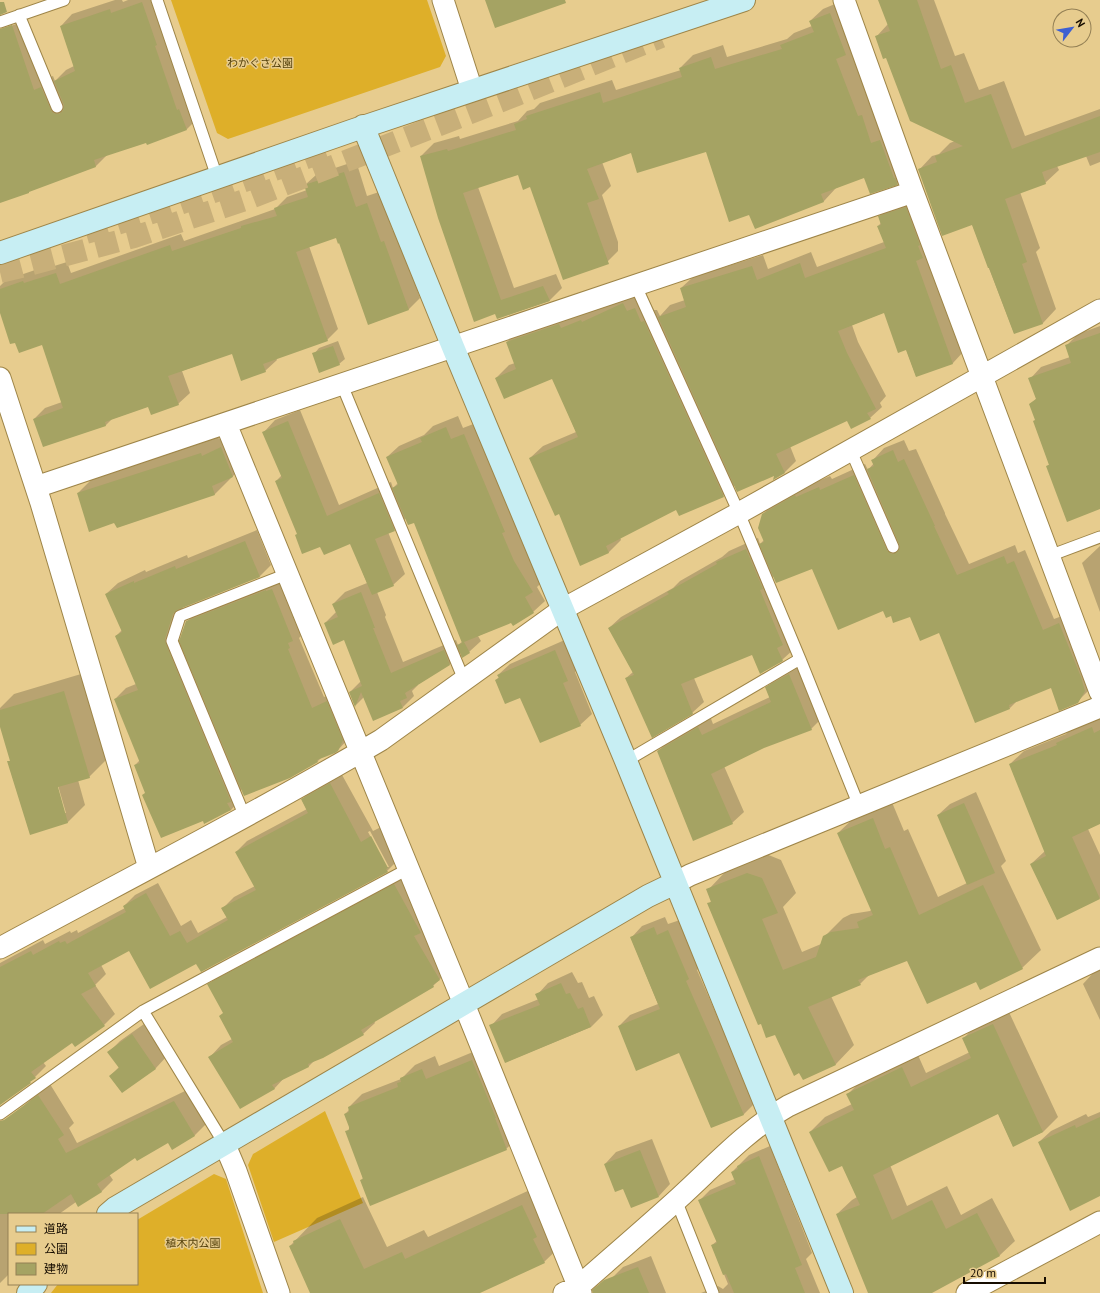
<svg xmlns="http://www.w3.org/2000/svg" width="1100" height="1293" font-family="'PT Sans','Noto Sans JP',sans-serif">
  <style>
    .green { fill: #deaf29 }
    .shadow { fill: #0003; fill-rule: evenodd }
    .building { fill: #a5a363 }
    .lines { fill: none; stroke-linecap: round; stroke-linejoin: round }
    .highway-tunnel { stroke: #c8af79; stroke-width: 22; stroke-dasharray: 22 11; stroke-linecap: butt }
    .lane-casing { stroke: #9e8548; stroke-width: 13 }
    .street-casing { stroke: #9e8548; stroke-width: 23 }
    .secondary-casing { stroke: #9e8548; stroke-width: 24 }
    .lane { stroke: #fff; stroke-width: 11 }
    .street { stroke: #fff; stroke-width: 21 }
    .secondary { stroke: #c7eef3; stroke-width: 22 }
    .labels { text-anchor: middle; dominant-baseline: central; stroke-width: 3; stroke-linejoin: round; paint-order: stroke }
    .park-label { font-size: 11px; fill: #57430c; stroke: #e7cc8e }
  </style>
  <rect width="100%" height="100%" fill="#e7cc8e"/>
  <path class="green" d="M 171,0 L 427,0 L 446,56 L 440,67 L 228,139 L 217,133 Z
    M 325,1111 L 363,1203 L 274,1242 L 248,1165 L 253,1154 Z
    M 214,1174 L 226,1179 L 263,1293 L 51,1293 L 58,1284 L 137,1284 L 137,1220 Z"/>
  <path class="shadow" d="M 115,0 L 122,0 L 123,2 L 128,0 L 156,0 L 198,118 L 187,129 L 107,155 L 96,166 L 0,202 L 0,30 L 16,24 L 28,28 L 45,79 L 53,76 L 55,81 L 66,70 L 74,66 L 61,26 L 72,14 Z
    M 880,0 L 934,0 L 955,56 L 964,53 L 979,90 L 1004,81 L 1025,136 L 1100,109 L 1100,162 L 1090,166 L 1086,156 L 1057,166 L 1059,170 L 1045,183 L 1020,192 L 1040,248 L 1036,252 L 1056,309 L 1043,323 L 1014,333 L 972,224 L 919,170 L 932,156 L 939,154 L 950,143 L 955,141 L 887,56 L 876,37 L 888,24 Z
    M 842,1 L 858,41 L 850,49 L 871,104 L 910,171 L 897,184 L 864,176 L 836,188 L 824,201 L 749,214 L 707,150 L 632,152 L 602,162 L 611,186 L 602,195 L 618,242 L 618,251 L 605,264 L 519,174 L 478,187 L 514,288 L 556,274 L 562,288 L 549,301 L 498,318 L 421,156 L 434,143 L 459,136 L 460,139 L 518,121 L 527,111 L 534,109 L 540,103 L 612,80 L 616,90 L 681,70 L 680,68 L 693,55 L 723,45 L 727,57 L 787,39 L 794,33 L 812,26 L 810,21 L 823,9 Z
    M 356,161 L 367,196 L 379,192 L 393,231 L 396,230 L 420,298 L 409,309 L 369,324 L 340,242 L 336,237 L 309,246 L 338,329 L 327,340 L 276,358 L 277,360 L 265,371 L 232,353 L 182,371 L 190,393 L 178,404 L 149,406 L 112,419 L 106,425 L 34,419 L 45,408 L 62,402 L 43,344 L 0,309 L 0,286 L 6,280 L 35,270 L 35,272 L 67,262 L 71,273 L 181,234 L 184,241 L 275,209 L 287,197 L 307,190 L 305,185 L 317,174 Z
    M 917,196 L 964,351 L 953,363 L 916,376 L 906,349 L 885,312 L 852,325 L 858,342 L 886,396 L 880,403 L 882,407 L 870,418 L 847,420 L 790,446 L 796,461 L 785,472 L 774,478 L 775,475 L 735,485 L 723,496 L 676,509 L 620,537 L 621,540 L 608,553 L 559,513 L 530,458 L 543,446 L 576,432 L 553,378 L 496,378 L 509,365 L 515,363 L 507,342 L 519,329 L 635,291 L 639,300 L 647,296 L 654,310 L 657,310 L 660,316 L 670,305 L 685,300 L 681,288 L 693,277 L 763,255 L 768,269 L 811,252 L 817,267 L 884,242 L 878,226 L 881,223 L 879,217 L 890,205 Z
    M 1100,326 L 1100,508 L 1047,466 L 1050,464 L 1031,404 L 1037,398 L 1030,379 L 1041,367 L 1070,357 L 1066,346 L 1078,334 Z
    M 338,341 L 345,359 L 339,364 L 314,354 L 319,348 Z
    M 300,410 L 339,505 L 391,482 L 393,488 L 398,483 L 387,457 L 399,446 L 424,435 L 433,426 L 458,416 L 463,428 L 476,423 L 516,520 L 514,522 L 525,549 L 544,580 L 537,587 L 545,601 L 533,612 L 478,636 L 481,641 L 469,652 L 461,653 L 450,664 L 418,684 L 418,685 L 412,691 L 414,696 L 403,707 L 364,697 L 356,705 L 350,692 L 361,681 L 345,639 L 325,623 L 336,612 L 333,604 L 345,592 L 367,583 L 351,543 L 321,545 L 298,533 L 276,481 L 282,475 L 264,432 L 275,420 ZM 406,518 L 415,521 L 463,641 L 458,645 L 456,640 L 403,662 L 385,617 L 386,615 L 377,592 L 393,585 L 405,574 L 388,532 L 394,530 Z
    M 238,431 L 250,459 L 215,494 L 118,527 L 115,522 L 78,493 L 95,476 L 218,436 L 219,439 Z
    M 904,440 L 909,451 L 916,449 L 945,513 L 945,514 L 969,564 L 1015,545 L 1018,553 L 1025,550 L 1054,619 L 1070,613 L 1089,690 L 1077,702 L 1051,687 L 1017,701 L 1010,708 L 939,632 L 910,615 L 891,615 L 813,568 L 774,576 L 771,579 L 794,649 L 782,660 L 752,653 L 694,678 L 704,702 L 692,713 L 626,678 L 633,672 L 609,628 L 621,617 L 673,588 L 680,581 L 722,557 L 729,551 L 758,538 L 760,544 L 764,540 L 763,514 L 775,502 L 807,486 L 830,476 L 832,479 L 865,464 L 868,470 L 874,463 L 873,460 L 884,448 Z
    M 257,530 L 271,565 L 260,576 L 183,606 L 176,627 L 177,632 L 180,641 L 187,622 L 198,610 L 283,578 L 304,628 L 300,633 L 301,636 L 299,638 L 324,697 L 338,691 L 349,738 L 338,750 L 322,757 L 318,761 L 242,789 L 239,792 L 242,798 L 231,810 L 203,820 L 146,792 L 135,765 L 140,760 L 115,699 L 126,688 L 136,684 L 116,636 L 122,630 L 106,594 L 118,583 L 145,570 L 146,572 L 187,555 L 188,558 Z
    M 1100,546 L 1100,612 L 1082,563 Z
    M 567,639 L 579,668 L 575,672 L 592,714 L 580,725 L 521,696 L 496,680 L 499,677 L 498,675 L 510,664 Z
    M 801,663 L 823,717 L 811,729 L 764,747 L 724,766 L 744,812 L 732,823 L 658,751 L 670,740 L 710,716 L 713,724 L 770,697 L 766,688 L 778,676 Z
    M 81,674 L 107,759 L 89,777 L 78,780 L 85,805 L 68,822 L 30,833 L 8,762 L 11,760 L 0,723 L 0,708 L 14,694 ZM 57,782 L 66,813 L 64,813 L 56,783 Z
    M 1100,717 L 1100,823 L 1088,829 L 1100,855 L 1100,898 L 1057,919 L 1031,864 L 1045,851 L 1010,764 L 1024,751 L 1066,734 L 1070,729 Z
    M 341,773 L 373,831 L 383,826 L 398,860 L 387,871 L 197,963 L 130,949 L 101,965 L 106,974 L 95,985 L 115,1014 L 104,1025 L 72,1042 L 43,1062 L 46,1066 L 35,1077 L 0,1069 L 0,963 L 43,940 L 45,944 L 70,931 L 71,933 L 77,930 L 78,933 L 125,908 L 124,906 L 135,895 L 158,883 L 181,926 L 191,920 L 198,933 L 227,917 L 222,909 L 234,897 L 255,886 L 236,852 L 247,841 L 307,809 L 302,800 L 313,788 ZM 370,831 L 389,867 L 387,867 L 368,832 Z
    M 976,792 L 1006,861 L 1001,866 L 1041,950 L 1022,968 L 977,980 L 907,960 L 869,975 L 860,984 L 831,996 L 854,1045 L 836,1064 L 804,1079 L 775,1033 L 709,904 L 712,900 L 708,890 L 726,871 L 766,854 L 781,860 L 796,893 L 783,907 L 802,952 L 821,944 L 824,937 L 843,918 L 851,914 L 870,911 L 872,909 L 838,833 L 857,815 L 891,800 L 904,831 L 908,829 L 938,897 L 967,883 L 938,815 L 950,804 Z
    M 406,874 L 451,968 L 433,986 L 374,1021 L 375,1023 L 363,1034 L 316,1059 L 309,1066 L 285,1077 L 274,1089 L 210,1057 L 221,1045 L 232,1039 L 224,1012 L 209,985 L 220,973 Z
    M 665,917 L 668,924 L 680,920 L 700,967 L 697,970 L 755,1103 L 744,1114 L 711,1127 L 680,1051 L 619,1026 L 630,1015 L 658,1004 L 631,938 L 642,926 Z
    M 1100,970 L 1100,1020 L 1083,984 L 1094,972 Z
    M 572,972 L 578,983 L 582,982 L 589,998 L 594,996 L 603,1015 L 591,1027 L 506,1062 L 491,1026 L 502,1014 L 539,999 L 537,995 L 548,983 Z
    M 1008,1010 L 1058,1117 L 1043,1132 L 1013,1146 L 998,1113 L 890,1165 L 907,1206 L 947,1186 L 961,1215 L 992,1198 L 1015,1241 L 1000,1255 L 929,1293 L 869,1293 L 837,1214 L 852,1200 L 857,1197 L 842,1164 L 810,1132 L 825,1117 L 852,1104 L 848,1094 L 863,1079 L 917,1053 L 926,1073 L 970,1052 L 964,1038 L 978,1023 Z
    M 144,1024 L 167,1056 L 156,1068 L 122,1092 L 110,1076 L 119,1067 L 109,1052 L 120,1041 Z
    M 485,1047 L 520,1136 L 506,1149 L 361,1180 L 363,1178 L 347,1131 L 350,1128 L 345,1114 L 350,1109 L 349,1107 L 362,1094 L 401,1079 L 415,1065 L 435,1056 L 439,1066 Z
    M 50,1084 L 74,1123 L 69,1128 L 77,1143 L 185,1091 L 206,1124 L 194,1136 L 168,1142 L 135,1157 L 109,1174 L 113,1180 L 101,1192 L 76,1202 L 59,1214 L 9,1214 L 9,1274 L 0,1283 L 0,1130 L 34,1096 Z
    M 1100,1112 L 1100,1194 L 1039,1142 L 1051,1131 L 1086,1114 L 1088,1117 Z
    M 652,1139 L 670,1184 L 659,1196 L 624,1188 L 605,1164 L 616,1152 Z
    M 770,1146 L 812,1253 L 806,1259 L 820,1293 L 701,1293 L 718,1286 L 723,1289 L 728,1284 L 712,1245 L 717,1241 L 700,1200 L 710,1190 L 735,1179 L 732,1172 L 749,1155 Z
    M 545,1183 L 567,1240 L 544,1262 L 478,1293 L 311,1293 L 290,1246 L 317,1218 L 363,1197 L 387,1247 L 424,1230 L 428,1237 Z
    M 651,1256 L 666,1293 L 618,1293 L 612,1278 L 623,1267 Z"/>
  <path class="building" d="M 485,0 L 565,0 L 566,3 L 495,28 Z
    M 878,0 L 917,0 L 941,69 L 951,65 L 965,103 L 991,94 L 1012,149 L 1100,116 L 1100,152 L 1042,172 L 1046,184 L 1005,199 L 1027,262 L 1022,264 L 1043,324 L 1014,334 L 989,268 L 988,268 L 972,225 L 942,236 L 918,169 L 937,162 L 935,156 L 963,146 L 910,121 L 886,58 L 883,59 L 875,36 L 890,31 Z
    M 0,2 L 4,2 L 7,12 L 0,15 Z
    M 142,2 L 157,45 L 155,46 L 177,110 L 179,109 L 187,130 L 147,145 L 146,143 L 94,160 L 96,167 L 29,192 L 29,193 L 0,203 L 0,29 L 12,25 L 34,90 L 41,87 L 51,110 L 53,113 L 59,114 L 63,111 L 64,105 L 54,81 L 75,71 L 60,26 L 110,9 L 111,13 Z
    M 830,13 L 846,55 L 836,59 L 858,116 L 862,115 L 871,143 L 880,140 L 894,178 L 895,178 L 898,185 L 870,194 L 864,178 L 821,194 L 824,202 L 755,229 L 749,215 L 729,222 L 706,152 L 637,173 L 631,153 L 587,169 L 599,199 L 587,203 L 609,264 L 563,280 L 530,187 L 523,190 L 518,175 L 463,193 L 501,300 L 543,286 L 550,301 L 497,319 L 495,314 L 474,322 L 438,218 L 420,156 L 447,149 L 448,151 L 516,130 L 514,124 L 527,119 L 526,116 L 600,92 L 603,103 L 682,77 L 679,68 L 711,57 L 715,69 L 782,49 L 780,45 L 814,32 L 809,21 Z
    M 344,172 L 356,207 L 367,203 L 381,242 L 384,241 L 409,310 L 368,325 L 339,243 L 338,244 L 336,238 L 296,252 L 328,341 L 263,364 L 266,372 L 241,381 L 232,354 L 168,376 L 179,405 L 151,415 L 148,407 L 105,422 L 106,426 L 43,447 L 33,419 L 63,408 L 42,345 L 19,353 L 15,343 L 10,344 L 0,313 L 0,289 L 23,281 L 24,283 L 56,273 L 60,284 L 170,245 L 172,251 L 241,228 L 241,226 L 277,216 L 274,208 L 308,197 L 304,185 Z
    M 906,207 L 920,245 L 918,246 L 923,258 L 916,261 L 953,364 L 916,377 L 906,350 L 898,353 L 884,313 L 838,331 L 847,353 L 876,409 L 867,413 L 871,419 L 851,429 L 847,421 L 776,454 L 785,473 L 773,480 L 774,476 L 737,492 L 658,317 L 686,307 L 680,288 L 752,266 L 757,280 L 800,263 L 805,278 L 886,248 L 877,226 L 881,225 L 878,216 Z
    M 623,303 L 627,311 L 635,308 L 641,322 L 644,321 L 724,497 L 679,516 L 676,510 L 606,546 L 609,553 L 580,566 L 559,514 L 555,516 L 529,458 L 578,437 L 552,379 L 504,399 L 495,378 L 516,369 L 506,342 L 559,324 L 561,328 L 581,320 L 582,322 Z
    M 1100,333 L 1100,509 L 1067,522 L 1046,466 L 1049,465 L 1033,421 L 1035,420 L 1029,404 L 1036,399 L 1028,378 L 1071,363 L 1065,345 Z
    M 333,346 L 340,365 L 319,373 L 312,353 Z
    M 288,421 L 327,516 L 379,493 L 395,531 L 375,539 L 394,586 L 372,595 L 350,544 L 324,555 L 320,547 L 302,554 L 295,535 L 297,534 L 275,481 L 282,478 L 262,432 Z
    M 446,427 L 451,439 L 464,434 L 505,532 L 502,533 L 514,561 L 533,592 L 525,597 L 534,613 L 513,626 L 511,623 L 464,642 L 470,653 L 462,658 L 457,645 L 462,643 L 414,523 L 408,525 L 392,488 L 398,485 L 386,457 L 422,442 L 420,438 Z
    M 221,447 L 233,477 L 212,486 L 215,495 L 117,528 L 114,523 L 89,532 L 77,493 L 201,453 L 202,456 Z
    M 893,450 L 898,462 L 904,459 L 935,526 L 934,526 L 957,575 L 1004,556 L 1007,564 L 1014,561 L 1043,630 L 1059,623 L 1081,677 L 1085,691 L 1078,703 L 1059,711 L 1051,688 L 1009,705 L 1010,709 L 975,723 L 939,633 L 920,641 L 910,617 L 893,623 L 891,616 L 886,618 L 883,611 L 838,630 L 812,569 L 776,583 L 759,544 L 764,542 L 758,528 L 762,514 L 795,495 L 796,497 L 819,487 L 820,490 L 854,475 L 887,550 L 892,554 L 898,551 L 900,548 L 899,544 L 867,469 L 874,466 L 871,460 Z
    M 245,541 L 260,577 L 177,610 L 173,614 L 165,639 L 166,644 L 231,802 L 227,803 L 231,810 L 204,824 L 203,821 L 161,838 L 142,795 L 145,793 L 134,765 L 140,763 L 114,699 L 138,690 L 115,636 L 122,632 L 105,594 L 134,581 L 134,583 L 175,566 L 176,569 Z
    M 746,549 L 763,589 L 760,590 L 783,645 L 777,648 L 783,661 L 760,674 L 752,655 L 681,684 L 693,714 L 652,738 L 625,678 L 634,675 L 608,628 L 669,594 L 667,592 L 717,564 L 716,562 Z
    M 272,589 L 293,641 L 288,643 L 290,648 L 288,649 L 312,708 L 327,701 L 343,740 L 338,751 L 335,753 L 317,760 L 318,762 L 290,778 L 244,796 L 179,641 L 186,621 L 266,590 L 266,591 Z
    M 361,592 L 375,628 L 373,628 L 391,673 L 444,650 L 450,665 L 405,693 L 407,698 L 400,701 L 403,708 L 373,721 L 361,692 L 355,707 L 349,692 L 362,686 L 344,640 L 333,645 L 324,623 L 338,617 L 332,604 Z
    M 555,650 L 568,681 L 563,683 L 581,726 L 540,743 L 520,698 L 505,704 L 495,680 L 499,678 L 497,675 Z
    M 789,674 L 812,730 L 764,748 L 711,774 L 733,824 L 693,841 L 657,751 L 698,727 L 702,735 L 771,702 L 765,687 Z
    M 64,691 L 90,778 L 58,787 L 68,823 L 30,835 L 7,761 L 10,761 L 0,727 L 0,710 Z
    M 1092,727 L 1094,733 L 1100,730 L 1100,824 L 1072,837 L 1100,899 L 1057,920 L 1030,864 L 1046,856 L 1009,764 L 1057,745 L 1056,743 Z
    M 330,783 L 361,842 L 371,836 L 388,868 L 386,869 L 388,872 L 201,972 L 196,964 L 150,989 L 129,951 L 88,973 L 96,986 L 81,994 L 105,1026 L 75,1047 L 72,1043 L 31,1072 L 36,1078 L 30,1082 L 31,1083 L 0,1105 L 0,967 L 31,951 L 33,955 L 59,941 L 60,943 L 65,941 L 67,944 L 126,912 L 123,906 L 146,893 L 170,936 L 180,931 L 187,943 L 228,920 L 221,908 L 256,890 L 235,852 L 308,813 L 301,799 Z
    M 964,803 L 995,873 L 967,885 L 937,815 Z
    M 873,818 L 885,849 L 890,847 L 919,915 L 983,885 L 1023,969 L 980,990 L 976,982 L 927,1004 L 907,961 L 858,980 L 861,985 L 808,1007 L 836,1065 L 803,1080 L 799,1073 L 794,1076 L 775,1035 L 766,1038 L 761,1024 L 758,1025 L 707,903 L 711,902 L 706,889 L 747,873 L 762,878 L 778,913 L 762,919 L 783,970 L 816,957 L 823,936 L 831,932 L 859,928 L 857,922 L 873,915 L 837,833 Z
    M 394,884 L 421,933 L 414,936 L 440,980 L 433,985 L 434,987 L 361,1030 L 364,1035 L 323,1058 L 308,1064 L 309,1067 L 272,1085 L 275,1089 L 240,1109 L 208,1057 L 233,1042 L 219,1016 L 223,1013 L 207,984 Z
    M 654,927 L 657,935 L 668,930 L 689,979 L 686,981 L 716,1049 L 744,1115 L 711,1128 L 679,1053 L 636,1071 L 618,1026 L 660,1009 L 630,937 Z
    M 561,983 L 566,994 L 570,993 L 578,1009 L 583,1007 L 591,1027 L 505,1063 L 489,1025 L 540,1005 L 535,994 Z
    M 993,1024 L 1043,1132 L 1013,1147 L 998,1114 L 873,1175 L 892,1220 L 932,1200 L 946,1229 L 977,1213 L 1000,1256 L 932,1293 L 868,1293 L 836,1214 L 860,1205 L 842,1166 L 829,1172 L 809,1132 L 854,1110 L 846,1094 L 902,1067 L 911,1087 L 971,1058 L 962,1038 Z
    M 132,1034 L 156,1069 L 122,1093 L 109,1076 L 119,1068 L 107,1052 Z
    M 472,1060 L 496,1118 L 495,1118 L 507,1150 L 370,1206 L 360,1180 L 363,1179 L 345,1131 L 349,1130 L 349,1127 L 344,1114 L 349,1112 L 348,1107 L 398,1087 L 397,1083 L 401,1082 L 400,1078 L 422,1069 L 426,1079 Z
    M 38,1095 L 64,1135 L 58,1139 L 66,1153 L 174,1101 L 195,1136 L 172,1150 L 168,1143 L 137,1161 L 135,1158 L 97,1184 L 102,1192 L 78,1207 L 71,1194 L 42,1214 L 0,1214 L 0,1121 L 4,1120 Z
    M 1100,1117 L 1100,1196 L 1070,1211 L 1038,1142 L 1075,1125 L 1076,1128 Z
    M 640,1150 L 659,1197 L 631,1208 L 623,1189 L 615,1192 L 604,1164 Z
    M 759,1156 L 802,1265 L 795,1268 L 805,1293 L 734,1293 L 726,1274 L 723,1275 L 711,1245 L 717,1243 L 698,1200 L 736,1184 L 731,1172 L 738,1169 L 737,1166 Z
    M 522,1205 L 537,1237 L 533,1239 L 545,1263 L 480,1293 L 310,1293 L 289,1246 L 294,1244 L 293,1241 L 340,1219 L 364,1269 L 402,1252 L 405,1259 Z
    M 638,1267 L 649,1293 L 593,1293 L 592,1290 L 604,1280 Z"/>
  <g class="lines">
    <path class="highway-tunnel" d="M 86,233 C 168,210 248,180 328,150
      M 0,272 L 21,267 L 134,237 L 245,200 L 517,95 L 661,37"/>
    <g class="lane-casing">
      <path id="lane" d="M 157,0 L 217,177
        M 19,15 L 57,107
        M 0,22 L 64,0
        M 635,284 L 739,513 L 800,659 L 859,806
        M 342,385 L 464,680
        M 851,451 L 893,547
        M 1049,556 L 1100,537
        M 626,761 L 800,659
        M 245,817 L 172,641 L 180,616 L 287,574
        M 143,1011 L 225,1145
        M 0,1114 L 143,1011 L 408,869
        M 676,1200 L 713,1293"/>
    </g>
    <g class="street-casing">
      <path id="street" d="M 443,0 L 472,90
        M 844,0 L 913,192 L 1100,692
        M 0,378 L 41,503 L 149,868
        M 226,424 L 464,1004 L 581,1293
        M 36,487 L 913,192
        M 675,883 L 690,875 L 1100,707
        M 0,948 C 128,879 256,813 381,740 L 563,609 L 739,513 L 1100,310
        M 225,1145 L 236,1171 L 279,1293
        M 564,1293 L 578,1287 C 612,1257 646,1228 679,1198 C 714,1166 747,1130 788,1106 L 1100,958
        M 967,1293 L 1100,1222"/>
    </g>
    <g class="secondary-casing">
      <path id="secondary" d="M 363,126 L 453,347 L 626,761 L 842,1293
        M 0,253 L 354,130 L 744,0
        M 108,1214 L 115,1208 L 648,896 L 675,883
        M 28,1293 L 36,1284"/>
    </g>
    <use href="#lane" class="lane"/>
    <use href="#street" class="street"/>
    <use href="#secondary" class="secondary"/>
  </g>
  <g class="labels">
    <g class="park-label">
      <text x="260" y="63">わかぐさ公園</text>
      <text x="193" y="1243">植木内公園</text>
    </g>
  </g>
  <rect x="8" y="1213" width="130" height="72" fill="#e7cc8e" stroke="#948055"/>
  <rect x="16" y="1226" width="20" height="6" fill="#c7eef3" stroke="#948055"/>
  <text x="44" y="1233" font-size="12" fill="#170d00">道路</text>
  <rect x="16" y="1243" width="20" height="12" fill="#deaf29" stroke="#948055"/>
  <text x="44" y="1253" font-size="12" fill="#170d00">公園</text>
  <rect x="16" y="1263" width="20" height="12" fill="#a5a363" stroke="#948055"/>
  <text x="44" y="1273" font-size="12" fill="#170d00">建物</text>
  <g transform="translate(1072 28) rotate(59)"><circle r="19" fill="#e7cc8e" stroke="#948055"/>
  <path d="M0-3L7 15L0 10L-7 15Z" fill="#3e60d2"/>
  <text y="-6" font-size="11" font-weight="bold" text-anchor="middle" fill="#170d00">N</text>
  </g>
  <path d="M964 1277v6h81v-6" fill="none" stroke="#170d00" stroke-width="2"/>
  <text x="970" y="1277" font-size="12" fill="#170d00" stroke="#e7cc8e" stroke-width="3" paint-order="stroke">20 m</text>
</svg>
